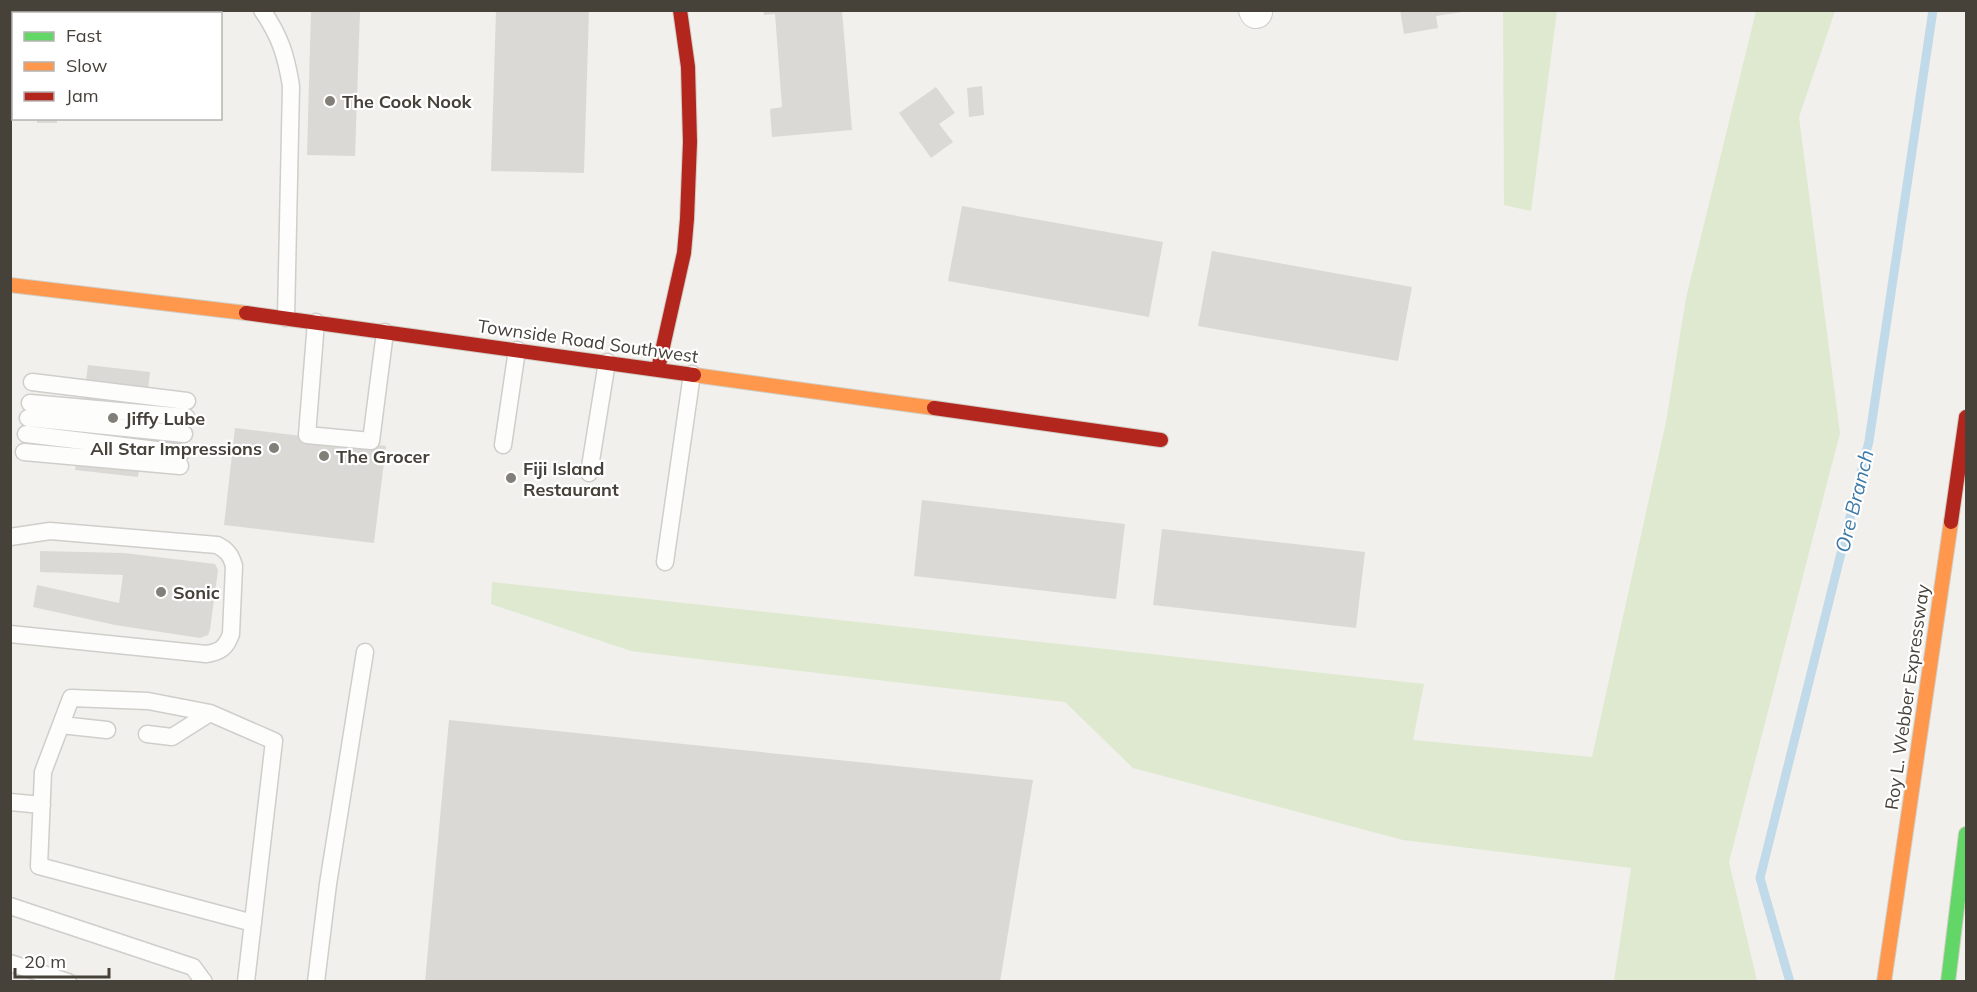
<svg xmlns="http://www.w3.org/2000/svg" width="1977" height="992" font-family="Mulish,sans-serif">
  <style>
    .green { fill: #dee9cf }
    .lines { fill: none; stroke-linecap: round; stroke-linejoin: round }
    .stream { stroke: #c1daea; stroke-width: 9 }
    .building { fill: #dbd9d5 }
    .lane-casing { stroke: #cfceca; stroke-width: 19 }
    .street-casing { stroke: #cfceca; stroke-width: 34 }
    .fast-casing { stroke: #d0cdc4; stroke-width: 16 }
    .slow-casing { stroke: #d0cdc4; stroke-width: 16 }
    .jam-casing { stroke: #d0cdc4; stroke-width: 16 }
    .lane { stroke: #fdfdfc; stroke-width: 16 }
    .street { stroke: #fdfdfc; stroke-width: 32 }
    .fast { stroke: #63d668; stroke-width: 14 }
    .slow { stroke: #ff974d; stroke-width: 14 }
    .jam { stroke: #b3261e; stroke-width: 14 }
    .poi-dot { fill: #827e78; stroke: #fff; stroke-width: 2 }
    .labels { text-anchor: middle; dominant-baseline: central; stroke-width: 4.5; stroke-linejoin: round; paint-order: stroke }
    .poi-label { font-size: 18px; font-weight: bold; fill: #464139; stroke: #fff; text-anchor: start }
    .street-label { font-size: 18px; fill: #464139; stroke: #fff }
    .water-label { font-size: 20px; font-style: italic; fill: #3d79a7; stroke: #fff }
  </style>
  <rect width="100%" height="100%" fill="#f1f0ec"/>
  <path class="green" d="M 1503,11 L 1557,11 L 1531,211 L 1504,205 Z
    M 1756,11 L 1835,11 L 1799,117 L 1840,433 L 1729,862 L 1757,981 L 1614,981 L 1631,868 L 1403,840 L 1133,768 L 1065,702 L 631,651 L 491,604 L 492,582 L 1424,684 L 1413,740 L 1592,757 L 1666,422 L 1686,298 Z"/>
  <g class="lines">
    <path class="stream" d="M 1790,982 L 1760,878 L 1869,441 L 1933,10"/>
  </g>
  <path class="building" d="M 311,10 L 360,11 L 355,156 L 307,155 Z
    M 496,10 L 589,10 L 584,173 L 491,171 Z
    M 763,10 L 842,10 L 852,130 L 772,137 L 770,109 L 782,107 L 775,14 L 764,15 Z
    M 1400,10 L 1462,10 L 1462,12 L 1436,16 L 1438,28 L 1404,34 Z
    M 982,86 L 984,115 L 969,117 L 967,88 Z
    M 936,87 L 955,113 L 939,124 L 953,142 L 931,158 L 899,113 Z
    M 37,118 L 57,118 L 57,123 L 37,123 Z
    M 962,206 L 1163,242 L 1149,317 L 948,281 Z
    M 1212,251 L 1412,287 L 1398,361 L 1198,326 Z
    M 88,365 L 150,372 L 138,477 L 75,470 Z
    M 235,428 L 386,446 L 374,543 L 224,525 Z
    M 922,500 L 1125,524 L 1116,599 L 914,576 Z
    M 1162,529 L 1365,552 L 1356,628 L 1153,605 Z
    M 40,551 L 124,553 L 215,564 L 218,570 L 210,630 L 208,635 L 200,638 L 115,625 L 33,607 L 37,585 L 119,603 L 123,575 L 40,572 Z
    M 449,720 L 1033,780 L 1000,982 L 425,982 Z"/>
  <g class="lines">
    <g class="lane-casing">
      <path id="lane" d="M 262,10 C 280,36 286,55 291,86 L 286,318
        M 316,322 L 307,435 L 371,441 L 385,332
        M 32,382 L 187,401
        M 30,403 L 186,417
        M 28,418 L 184,434
        M 26,434 L 181,453
        M 503,445 L 517,350
        M 24,452 L 180,466
        M 589,473 L 607,362
        M 10,537 L 50,531 L 217,545 C 227,550 231,555 234,566 L 231,634 C 226,648 220,652 206,654 L 10,634
        M 665,562 L 692,374
        M 61,725 L 107,730
        M 147,734 L 172,737 L 210,713
        M 10,802 L 42,805
        M 10,906 L 193,967 L 204,982
        M 10,963 L 68,982
        M 246,982 L 274,741 L 210,713 L 148,701 L 71,698 L 43,772 L 39,866 L 253,923
        M 316,982 L 328,884 L 365,652"/>
    </g>
    <g class="street-casing">
      <path id="street" d="M 1255,10 L 1256,12"/>
    </g>
    <g class="fast-casing">
      <path id="fast" d="M 1948,982 L 1966,834"/>
    </g>
    <g class="slow-casing">
      <path id="slow" d="M 10,285 L 246,313
        M 694,375 L 934,408
        M 1884,982 L 1951,522"/>
    </g>
    <g class="jam-casing">
      <path id="jam" d="M 246,313 L 694,375
        M 658,369 L 684,253 L 687,219 L 690,142 L 688,67 L 680,10
        M 934,408 L 1161,440
        M 1951,522 L 1966,417"/>
    </g>
    <use href="#lane" class="lane"/>
    <use href="#street" class="street"/>
    <use href="#fast" class="fast"/>
    <use href="#slow" class="slow"/>
    <use href="#jam" class="jam"/>
  </g>
  <g class="poi-dot">
    <circle cx="330" cy="101" r="6"/>
    <circle cx="113" cy="418" r="6"/>
    <circle cx="274" cy="448" r="6"/>
    <circle cx="324" cy="456" r="6"/>
    <circle cx="511" cy="478" r="6"/>
    <circle cx="161" cy="592" r="6"/>
  </g>
  <g class="labels">
    <g class="poi-label">
      <text x="342" y="101">The Cook Nook</text>
      <text x="125" y="418">Jiffy Lube</text>
      <text x="262" y="448" text-anchor="end">All Star Impressions</text>
      <text x="336" y="456">The Grocer</text>
      <text x="523" y="468">Fiji Island<tspan x="523" dy="21">Restaurant</tspan></text>
      <text x="173" y="592">Sonic</text>
    </g>
    <g class="street-label">
      <text transform="translate(588 341) rotate(8)">Townside Road Southwest</text>
      <text transform="translate(1907 697) rotate(-82)">Roy L. Webber Expressway</text>
    </g>
    <g class="water-label">
      <text transform="translate(1854 501) rotate(-76)">Ore Branch</text>
    </g>
  </g>
  <rect width="1977" height="992" fill="none" stroke="#464139" stroke-width="24"/>
  <rect x="12" y="12" width="210" height="108" fill="#ffffff" stroke="#b5b3b0" stroke-width="1.5"/>
  <rect x="24" y="32" width="30" height="9" fill="#63d668" stroke="#b5b3b0" stroke-width="1.5"/>
  <text x="66" y="42" font-size="18" fill="#464139">Fast</text>
  <rect x="24" y="62" width="30" height="9" fill="#ff974d" stroke="#b5b3b0" stroke-width="1.5"/>
  <text x="66" y="72" font-size="18" fill="#464139">Slow</text>
  <rect x="24" y="92" width="30" height="9" fill="#b3261e" stroke="#b5b3b0" stroke-width="1.5"/>
  <text x="66" y="102" font-size="18" fill="#464139">Jam</text>
  <path d="M15 968v9h94v-9" fill="none" stroke="#464139" stroke-width="3"/>
  <text x="24" y="968" font-size="18" fill="#464139" stroke="#ffffff" stroke-width="4.5" paint-order="stroke">20 m</text>
</svg>
